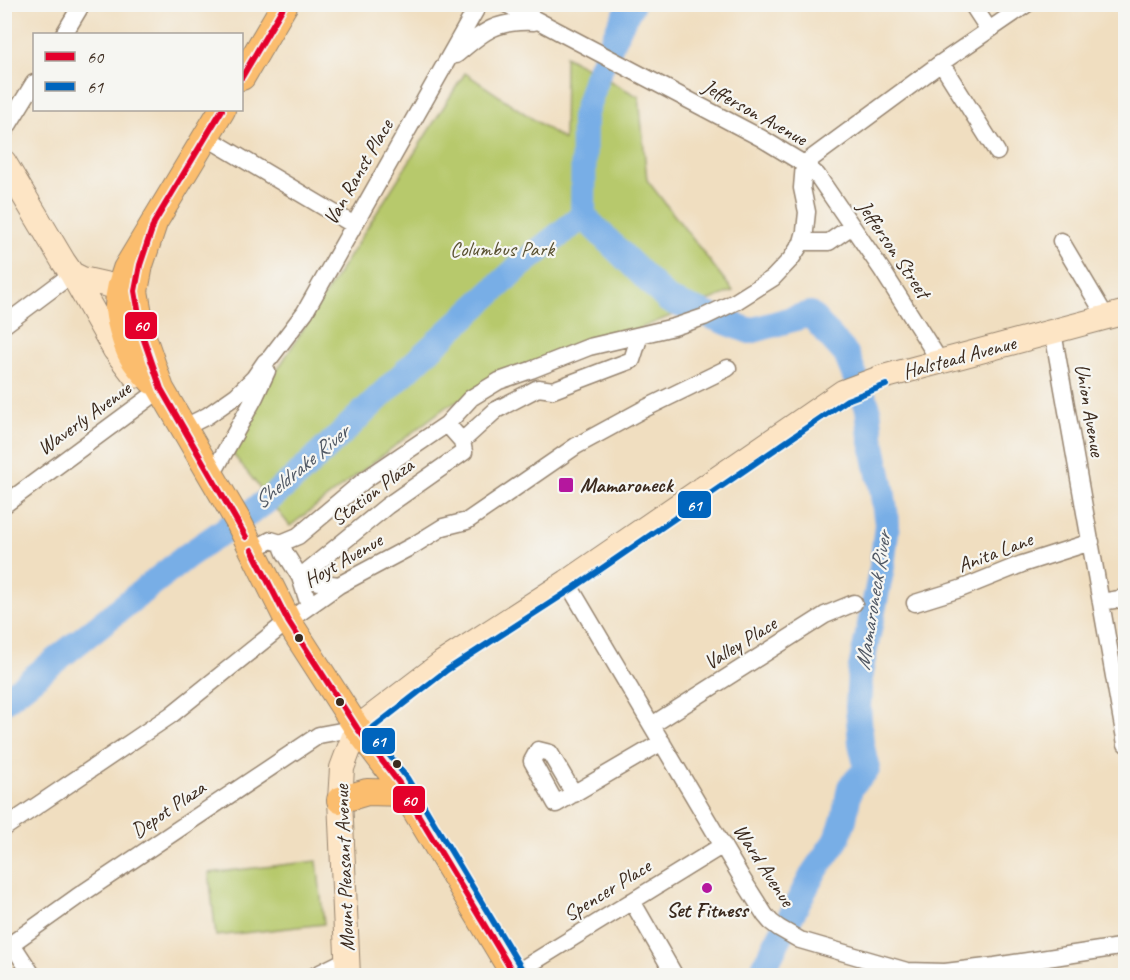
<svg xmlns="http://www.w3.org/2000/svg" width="1130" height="980" font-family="Caveat,sans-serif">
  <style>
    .green { fill: #b7c96c; stroke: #797a45; stroke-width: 1.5 }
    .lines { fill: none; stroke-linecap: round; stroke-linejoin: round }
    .river { stroke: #78aee6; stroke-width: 26 }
    .street-casing { stroke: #96846f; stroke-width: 19 }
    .secondary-casing { stroke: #96846f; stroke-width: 26 }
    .primary-casing { stroke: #96846f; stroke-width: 28 }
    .street { stroke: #fff; stroke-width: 16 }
    .secondary { stroke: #fde5c5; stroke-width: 24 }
    .primary { stroke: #fbbd6e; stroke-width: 26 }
    .bus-1-casing { stroke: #f6f6f2; stroke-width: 10 }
    .bus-2-casing { stroke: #f6f6f2; stroke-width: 10 }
    .bus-1 { stroke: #e4002b; stroke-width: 6 }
    .bus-2 { stroke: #0065bd; stroke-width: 6 }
    .poi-dot { fill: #b5179e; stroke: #f6f6f2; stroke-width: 2 }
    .bus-dot { fill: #3b2a1e; stroke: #f6f6f2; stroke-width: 2 }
    .labels { text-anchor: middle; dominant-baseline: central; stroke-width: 4.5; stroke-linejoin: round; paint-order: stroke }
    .street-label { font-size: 21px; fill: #3b2a1e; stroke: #f6f6f2 }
    .park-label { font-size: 21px; fill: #5a5232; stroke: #f6f6f2 }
    .poi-label { font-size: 21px; font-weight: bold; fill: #3b2a1e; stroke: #f6f6f2; text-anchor: start }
    .water-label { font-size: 22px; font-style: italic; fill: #505864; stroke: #f6f6f2 }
    .line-badge { stroke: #f6f6f2; stroke-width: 2 }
    .badge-label { font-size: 16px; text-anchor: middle; font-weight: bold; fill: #fff }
  </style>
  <rect width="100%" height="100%" fill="#f6f6f2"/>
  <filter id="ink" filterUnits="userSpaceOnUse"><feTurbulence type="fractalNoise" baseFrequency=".0167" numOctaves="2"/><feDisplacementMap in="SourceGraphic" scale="12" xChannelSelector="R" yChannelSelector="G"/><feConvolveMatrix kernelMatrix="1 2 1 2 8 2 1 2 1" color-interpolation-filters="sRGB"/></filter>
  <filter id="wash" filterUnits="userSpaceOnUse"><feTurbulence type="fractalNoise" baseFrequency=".008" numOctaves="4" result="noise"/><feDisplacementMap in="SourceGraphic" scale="24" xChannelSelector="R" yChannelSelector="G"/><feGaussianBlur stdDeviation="1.35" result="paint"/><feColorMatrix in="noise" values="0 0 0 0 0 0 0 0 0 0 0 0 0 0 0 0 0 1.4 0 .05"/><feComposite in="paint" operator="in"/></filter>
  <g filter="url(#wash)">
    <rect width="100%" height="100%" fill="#f0dec0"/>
    <path class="green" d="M 565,56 L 639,97 L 647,180 L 733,291 L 447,406 L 290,526 L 228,448 L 465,73 L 564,140 Z
      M 317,861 L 324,924 L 216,936 L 209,873 Z"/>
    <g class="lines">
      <path class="river" d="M 632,4 L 619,27 L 596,78 L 584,117 L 583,216 L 668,300 L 750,331 L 810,314 L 846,354 L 868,408 L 871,437 L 882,489 L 887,524 L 882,567 L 860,673 L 858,707 L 861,743 L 867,769 L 850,787 L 844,819 L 837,839 L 814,872 L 765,965 L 761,976
        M 4,701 L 187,556 L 264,503 L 298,475 L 420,358 L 521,265 L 583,216"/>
    </g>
  </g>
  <g filter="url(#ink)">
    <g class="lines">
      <g class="street-casing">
        <path id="street" d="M 506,4 L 761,138 L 804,164 L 817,175 L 882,270 L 941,363
          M 972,4 L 989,30
          M 64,34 L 82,4
          M 456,55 C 484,31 496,20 534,22
          M 941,63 L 997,152
          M 4,132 L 34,83
          M 206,137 L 354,225
          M 804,164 L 941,63 L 1027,4
          M 1061,241 L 1106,317
          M 802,242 L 829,242 L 852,226
          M 4,325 L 72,274
          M 1053,332 L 1126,744
          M 183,428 L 207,416 L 237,395 L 254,378 L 265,362 L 270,358 L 305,312 L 479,4
          M 462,441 L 496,410 L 538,388 L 553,390 L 632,360 L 640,335
          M 211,477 L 255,397 L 267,371
          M 4,505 L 161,389
          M 281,543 L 285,553 L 300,577 L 309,605
          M 252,550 L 271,540 L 281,543 L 298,536 L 366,479 L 447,424 L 471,398 L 499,381 L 531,370 L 589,347 L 674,327 L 704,317 L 735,302 L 773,278 L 791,259 L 802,242 L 805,231 L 807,212 L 802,188 L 804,164
          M 300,577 L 387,506 L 464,452 L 462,441 L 447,424
          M 300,577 L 323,583 L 339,585
          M 567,582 L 743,880 L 765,915 L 771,922 L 779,928 L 800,940 L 907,971 L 945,972 L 995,966 L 1126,946
          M 1101,602 L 1126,598
          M 915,603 L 960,589 L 1022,564 L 1091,542
          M 652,725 L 825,615 L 854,603
          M 574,794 L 550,753 L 538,750 L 532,761 L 556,804 L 662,742
          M 4,828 L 171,715 L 288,621 L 339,585 L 414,545 L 443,527 L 467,521 L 576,446 L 642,410 L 728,368
          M 632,901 L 675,976
          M 12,944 L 33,976
          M 4,949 L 77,897 L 319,735 L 357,728
          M 514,974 L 723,845
          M 314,976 L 348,959"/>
      </g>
      <g class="secondary-casing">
        <path id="secondary" d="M 4,162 L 63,261 L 72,274 L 82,279 L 135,291
          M 72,274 L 115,350 L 135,376
          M 348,976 L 340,800 L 342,768 L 357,728 L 442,663 L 567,582 L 843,392 L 883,377 L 1126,312"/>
      </g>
      <g class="primary-casing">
        <path id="primary" d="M 242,77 L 285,4
          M 154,223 L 140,265 L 135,291 L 143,337 L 161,389 L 238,521 L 288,621 L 357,728 L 399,783 L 515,976
          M 152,381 C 133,361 129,355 122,329 C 120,322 118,313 118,306 C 118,293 122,281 126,269 L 222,110
          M 340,800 L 367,792 L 405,793"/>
      </g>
      <use href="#street" class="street"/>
      <use href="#secondary" class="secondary"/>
      <use href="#primary" class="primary"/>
      <g class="bus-1-casing">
        <path id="bus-1" d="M 242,77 L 285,4
          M 222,110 L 154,223 L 140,265 L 135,291 L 143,337 L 161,389 L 246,537
          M 252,550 L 288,621 L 357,728 L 399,783 L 515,976"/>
      </g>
      <g class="bus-2-casing">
        <path id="bus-2" d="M 523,971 L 407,778 L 370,730 L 447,670 L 572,589 L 847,400 L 886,385"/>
      </g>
      <use href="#bus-1" class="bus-1"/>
      <use href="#bus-2" class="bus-2"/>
    </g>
  </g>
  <g class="poi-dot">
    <rect x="558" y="477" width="16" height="16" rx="3"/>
    <circle cx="707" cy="888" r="6"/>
  </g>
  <g class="bus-dot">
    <circle cx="299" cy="638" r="5"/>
    <circle cx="340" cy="702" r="5"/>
    <circle cx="397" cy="764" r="5"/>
  </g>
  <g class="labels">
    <g class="street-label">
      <text transform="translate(755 112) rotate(29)">Jefferson Avenue</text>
      <text transform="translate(358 172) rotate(-60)">Van Ranst Place</text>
      <text transform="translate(894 249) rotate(56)">Jefferson Street</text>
      <text transform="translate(959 357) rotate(-15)">Halstead Avenue</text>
      <text transform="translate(1090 410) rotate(80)">Union Avenue</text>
      <text transform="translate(84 418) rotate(-36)">Waverly Avenue</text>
      <text transform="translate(372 492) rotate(-37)">Station Plaza</text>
      <text transform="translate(995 552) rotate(-21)">Anita Lane</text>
      <text transform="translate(343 560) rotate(-30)">Hoyt Avenue</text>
      <text transform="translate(740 643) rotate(-32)">Valley Place</text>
      <text transform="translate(168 809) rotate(-34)">Depot Plaza</text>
      <text transform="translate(764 865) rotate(57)">Ward Avenue</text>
      <text transform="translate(344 868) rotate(-92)">Mount Pleasant Avenue</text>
      <text transform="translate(607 890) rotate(-32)">Spencer Place</text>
    </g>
    <g class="park-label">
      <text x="502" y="249">Columbus Park</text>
    </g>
    <g class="poi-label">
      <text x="580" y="485">Mamaroneck</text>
      <text x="707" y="910" text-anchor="middle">Set Fitness</text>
    </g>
    <g class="water-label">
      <text transform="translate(301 467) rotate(-40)">Sheldrake River</text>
      <text transform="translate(873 601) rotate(-81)">Mamaroneck River</text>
    </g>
  </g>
  <g class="line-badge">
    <rect x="124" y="311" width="34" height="29" rx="6" fill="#e4002b"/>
    <rect x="677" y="490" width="35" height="29" rx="6" fill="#0065bd"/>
    <rect x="361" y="727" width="35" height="28" rx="6" fill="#0065bd"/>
    <rect x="392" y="785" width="34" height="29" rx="6" fill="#e4002b"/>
  </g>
  <g class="badge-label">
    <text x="141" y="331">60</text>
    <text x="694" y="511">61</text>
    <text x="378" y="747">61</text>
    <text x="409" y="806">60</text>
  </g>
  <rect width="1130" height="980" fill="none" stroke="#f6f6f2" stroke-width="24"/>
  <rect x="33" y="33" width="210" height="78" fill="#f6f6f2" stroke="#aba49d" stroke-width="1.5"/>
  <rect x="45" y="52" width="30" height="9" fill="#e4002b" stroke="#aba49d" stroke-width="1.5"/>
  <text x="87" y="63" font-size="18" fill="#3b2a1e">60</text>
  <rect x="45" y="82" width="30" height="9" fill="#0065bd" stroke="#aba49d" stroke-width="1.5"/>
  <text x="87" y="93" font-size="18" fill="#3b2a1e">61</text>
</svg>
